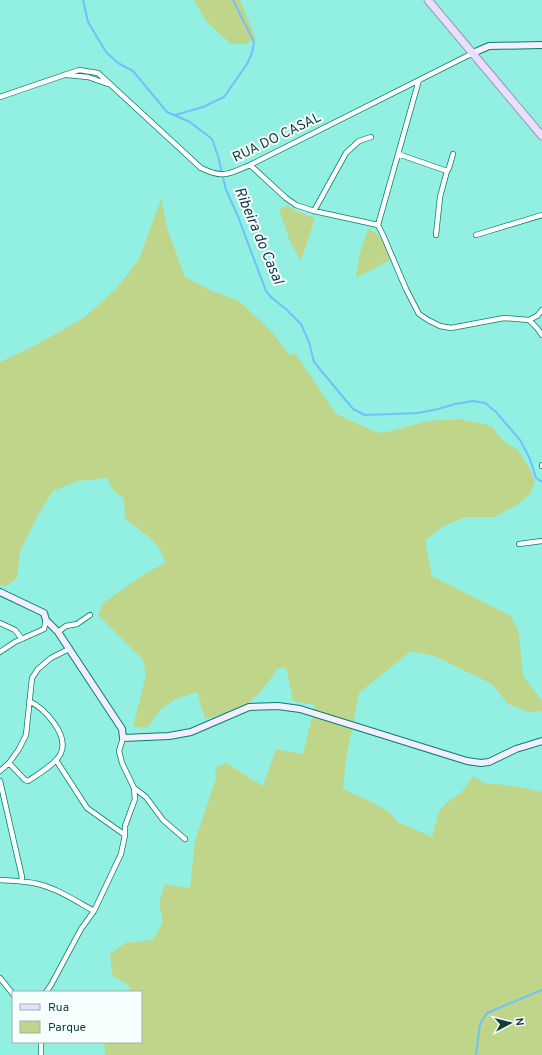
<svg xmlns="http://www.w3.org/2000/svg" width="542" height="1055" font-family="Overpass,sans-serif">
  <style>
    .green { fill: #bfd68a }
    .lines { fill: none; stroke-linecap: round; stroke-linejoin: round }
    .stream { stroke: #70c0fc; stroke-width: 2 }
    .street-casing { stroke: #077e71; stroke-width: 6 }
    .secondary-casing { stroke: #077e71; stroke-width: 8 }
    .primary-casing { stroke: #9697b7; stroke-width: 9 }
    .street { stroke: #fff; stroke-width: 4.5 }
    .secondary { stroke: #f4eefe; stroke-width: 6 }
    .primary { stroke: #eadefe; stroke-width: 7 }
    .labels { text-anchor: middle; dominant-baseline: central; stroke-width: 4; stroke-linejoin: round; paint-order: stroke }
    .street-label { font-size: 14px; fill: #133c36; stroke: #f6fffd }
    .water-label { font-size: 15px; font-style: italic; fill: #153750; stroke: #f6fffd }
  </style>
  <rect width="100%" height="100%" fill="#91f0e1"/>
  <path class="green" d="M 194,0 L 240,0 L 256,39 L 245,44 L 231,44 L 206,21 Z
    M 161,199 L 168,231 L 185,277 L 212,291 L 239,301 L 273,333 L 289,355 L 295,353 L 336,414 L 378,433 L 391,431 L 428,421 L 459,419 L 484,424 L 492,427 L 504,442 L 518,450 L 531,471 L 535,482 L 530,494 L 517,505 L 495,517 L 465,517 L 444,526 L 425,540 L 432,576 L 511,616 L 519,632 L 523,676 L 542,701 L 542,711 L 529,712 L 508,704 L 492,684 L 434,656 L 411,651 L 359,693 L 346,760 L 343,789 C 355,795 393,809 396,821 L 432,837 L 439,811 L 449,800 L 461,793 L 473,776 L 484,783 L 514,786 L 542,792 L 542,1055 L 105,1055 L 104,1042 L 141,1042 L 141,992 L 131,992 L 130,987 L 112,975 L 110,954 L 125,943 L 153,940 L 163,922 L 159,903 L 165,884 L 190,888 L 195,841 L 216,778 L 215,768 L 226,763 L 263,786 L 276,749 L 303,754 L 315,705 L 293,701 L 286,667 L 277,669 C 270,681 260,693 249,703 C 240,710 217,716 205,719 L 197,692 L 176,699 L 161,709 L 147,728 L 133,726 L 146,675 L 143,660 L 98,615 L 103,603 L 146,573 L 165,563 C 161,542 141,531 125,519 L 124,499 L 113,490 L 107,478 L 78,481 L 53,491 L 39,513 L 20,552 L 17,578 L 6,586 L 0,585 L 0,362 L 36,345 L 85,317 L 117,288 L 139,259 Z
    M 288,205 L 295,211 L 315,218 L 301,261 L 290,242 L 279,209 Z
    M 368,229 C 383,234 384,246 390,260 L 356,278 L 359,256 Z"/>
  <g class="lines">
    <path class="stream" d="M 83,0 L 88,22 L 106,52 L 118,63 L 133,71 L 167,112 L 190,122 L 212,139 L 218,156 L 226,190 L 237,214 L 266,291 L 272,298 L 287,310 L 301,324 L 309,342 L 314,362 L 353,409 L 365,415 L 418,413 L 438,409 L 455,404 L 473,401 L 485,403 L 496,412 L 520,440 L 530,459 L 536,478 L 542,482
      M 175,115 L 203,107 L 224,97 L 247,64 L 252,53 L 254,42 L 233,0
      M 476,1055 L 480,1024 L 487,1013 L 542,990"/>
    <g class="street-casing">
      <path id="street" d="M 67,75 L 88,77 L 108,84
        M 0,97 L 79,70 L 98,73 L 201,168 C 224,179 228,174 250,165 L 473,53
        M 398,154 L 447,171 L 440,197 L 436,235
        M 250,165 L 286,198 L 296,205 L 314,211 L 378,225 L 383,235 L 406,289 L 419,314 L 428,320 L 440,326 L 451,328 L 504,318 L 529,320 L 537,316 L 542,310
        M 447,171 L 449,168 L 453,154
        M 314,211 L 346,153 L 359,141 L 371,137
        M 378,225 L 419,80
        M 476,235 L 542,215
        M 529,320 L 537,328 L 542,335
        M 542,466 L 542,465
        M 519,544 L 542,541
        M 0,623 L 15,630 L 22,639
        M 58,632 L 66,626 L 77,624 L 90,615
        M 0,652 L 15,642 L 44,629 L 46,620
        M 56,760 L 87,808 L 125,835
        M 9,763 L 25,780 L 28,781 C 37,775 57,763 61,753 C 69,734 44,708 29,701
        M 0,771 L 9,763 L 19,749 L 26,735 L 32,678 L 38,669 L 51,658 L 69,649
        M 0,781 L 22,877 L 21,881
        M 134,788 L 146,797 L 163,820 L 185,839
        M 0,880 C 13,881 25,881 38,884 C 58,889 76,901 94,911
        M 0,978 L 13,994
        M 46,992 L 51,985 L 81,929 L 94,911 L 121,854 L 125,835 L 125,826 L 135,799 L 134,788 L 122,763 L 119,751 L 123,738
        M 41,1055 L 41,1042"/>
    </g>
    <g class="secondary-casing">
      <path id="secondary" d="M 473,53 L 489,46 L 542,45
        M 0,592 L 44,613 L 46,620 L 58,632 L 122,729 L 123,738 L 169,736 L 191,732 L 249,707 L 278,706 L 300,709 L 467,761 L 481,763 L 489,762 L 516,749 L 542,741"/>
    </g>
    <g class="primary-casing">
      <path id="primary" d="M 428,0 L 542,136"/>
    </g>
    <use href="#street" class="street"/>
    <use href="#secondary" class="secondary"/>
    <use href="#primary" class="primary"/>
  </g>
  <g class="labels">
    <g class="street-label">
      <text transform="translate(277 138) rotate(-26)">RUA DO CASAL</text>
    </g>
    <g class="water-label">
      <text transform="translate(258 236) rotate(67)">Ribeira do Casal</text>
    </g>
  </g>
  <rect x="12" y="991" width="130" height="52" fill="#f6fffd" stroke="#9bb1ad"/>
  <rect x="20" y="1004" width="20" height="6" fill="#eadefe" stroke="#9bb1ad"/>
  <text x="48" y="1011" font-size="12" fill="#133c36">Rua</text>
  <rect x="20" y="1021" width="20" height="12" fill="#bfd68a" stroke="#9bb1ad"/>
  <text x="48" y="1031" font-size="12" fill="#133c36">Parque</text>
  <g transform="translate(510 1023) rotate(83)" stroke="#f6fffd" stroke-width="3" paint-order="stroke">
  <path d="M0-3L7 15L0 10L-7 15Z" fill="#133c36"/>
  <text y="-6" font-size="11" font-weight="bold" text-anchor="middle" fill="#133c36">N</text>
  </g>
</svg>
